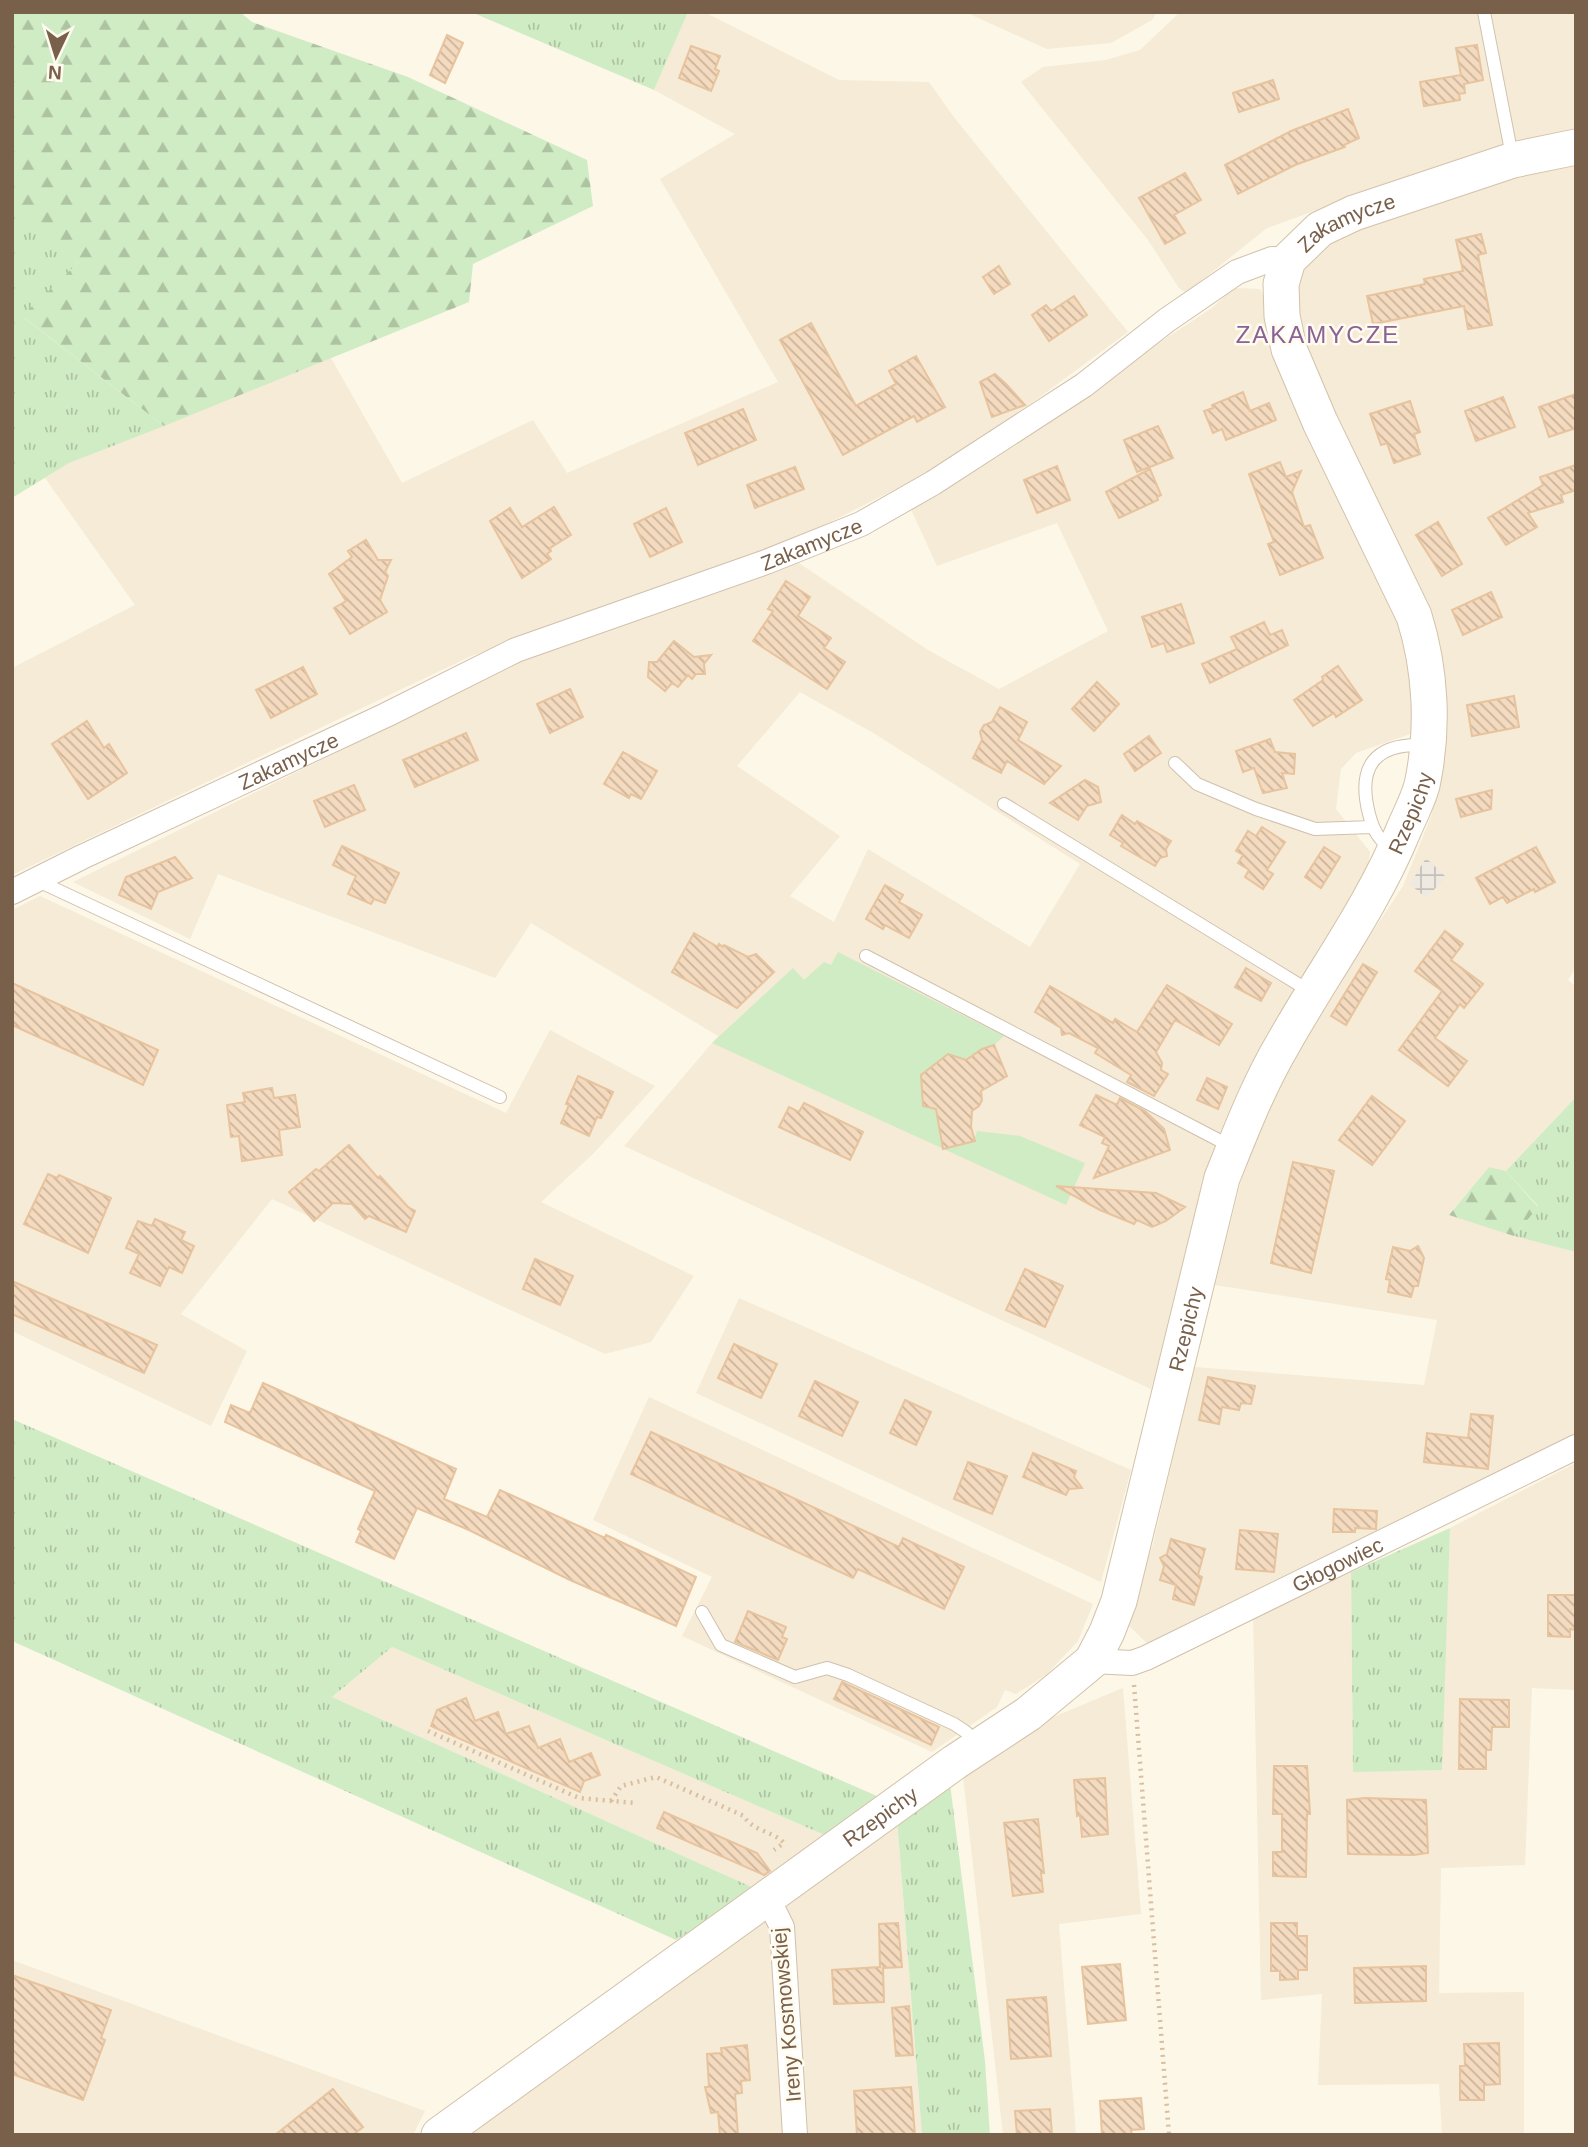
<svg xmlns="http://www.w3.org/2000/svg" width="1588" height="2147" font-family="Helvetica,sans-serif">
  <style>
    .residential { fill: #f5ebd6; fill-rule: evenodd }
    .industrial { fill: url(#industrial-grid) }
    .grass { fill: url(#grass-tufts) }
    .forest { fill: url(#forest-firs) }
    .garden { fill: #d0ecc5 }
    .building { fill: url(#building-back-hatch); stroke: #e7c39e; stroke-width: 2 }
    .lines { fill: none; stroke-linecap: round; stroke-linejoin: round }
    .lane-casing { stroke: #d0c0ac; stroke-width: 14 }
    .street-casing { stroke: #d0c0ac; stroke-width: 26 }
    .secondary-casing { stroke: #d3c2aa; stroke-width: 37 }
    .path { stroke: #d9bea0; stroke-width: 4.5; stroke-dasharray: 2 5; stroke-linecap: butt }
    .lane { stroke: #fff; stroke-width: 12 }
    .street { stroke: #fff; stroke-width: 24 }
    .secondary { stroke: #fff; stroke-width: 35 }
    .labels { text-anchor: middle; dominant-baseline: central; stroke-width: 5; stroke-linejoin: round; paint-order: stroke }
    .street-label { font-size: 21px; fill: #79604a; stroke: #fffbef }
    .quarter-label { font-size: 24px; letter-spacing: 2px; fill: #8a6295; stroke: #fffbef }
  </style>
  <defs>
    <pattern id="industrial-grid" width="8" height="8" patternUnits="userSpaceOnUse" patternTransform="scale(1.75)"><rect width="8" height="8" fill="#eee9e1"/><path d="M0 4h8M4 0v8" fill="none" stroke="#c6c0b8"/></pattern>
    <pattern id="grass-tufts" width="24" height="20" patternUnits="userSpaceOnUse" patternTransform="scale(1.75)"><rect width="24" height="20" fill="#d0ecc5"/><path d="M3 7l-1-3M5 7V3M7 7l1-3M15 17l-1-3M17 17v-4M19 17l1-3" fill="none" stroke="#aec3a2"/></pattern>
    <pattern id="forest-firs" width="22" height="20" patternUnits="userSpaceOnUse" patternTransform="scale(1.75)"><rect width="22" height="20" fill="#d0ecc5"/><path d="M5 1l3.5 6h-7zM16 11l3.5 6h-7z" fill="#aec3a2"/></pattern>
    <pattern id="building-back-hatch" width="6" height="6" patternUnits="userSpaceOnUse" patternTransform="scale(1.75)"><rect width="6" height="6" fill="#f4dabe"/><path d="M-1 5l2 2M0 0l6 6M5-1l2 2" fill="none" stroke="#cab49c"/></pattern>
  </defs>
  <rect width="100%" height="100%" fill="#fdf7e8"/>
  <path class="residential" d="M 688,12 L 704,12 L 839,80 L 929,82 L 953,116 L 1128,332 L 954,460 L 820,527 L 640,599 L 471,656 L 12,875 L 12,668 L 135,605 L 45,478 L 69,463 L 331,358 L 402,483 L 533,420 L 567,473 L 778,382 L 660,179 L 735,134 L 654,90 Z
    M 965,12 L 1157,12 L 1152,20 L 1111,43 L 1047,49 Z
    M 1180,12 L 1576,12 L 1576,133 L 1399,180 L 1267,228 L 1186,293 L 1179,288 L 1148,240 L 1021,82 L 1043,67 L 1106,60 L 1140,50 Z
    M 1576,164 L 1576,967 L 1568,980 L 1576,987 L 1576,1097 L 1506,1171 L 1489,1167 L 1449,1215 L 1576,1252 L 1576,1436 L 1152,1648 L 1125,1622 L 1153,1544 L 1194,1367 L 1424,1385 L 1437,1320 L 1215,1285 L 1250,1145 L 1301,1040 L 1403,886 L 1432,814 L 1441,738 L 1441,645 L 1315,378 L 1296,298 L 1302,268 L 1322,245 L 1447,190 Z
    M 1234,288 L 1260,289 L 1267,303 L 1412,643 L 1416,732 L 1356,753 L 1341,769 L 1336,809 L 1370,852 L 1367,874 L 1213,1162 L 1151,1389 L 624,1146 L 718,1036 L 531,923 L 495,978 L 218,874 L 190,939 L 73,882 L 537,654 L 793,559 L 928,650 L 999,689 L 1108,631 L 1057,523 L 937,566 L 910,507 L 1212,308 ZM 800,692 L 875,734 L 1080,864 L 1030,947 L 868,849 L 834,922 L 790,896 L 840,836 L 737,766 Z
    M 40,896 L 506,1113 L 550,1030 L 655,1086 L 593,1154 L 541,1202 L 694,1276 L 651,1342 L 605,1354 L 272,1199 L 181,1314 L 247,1351 L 211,1426 L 12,1331 L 12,910 Z
    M 739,1298 L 1131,1470 L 1101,1582 L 696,1393 Z
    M 649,1397 L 1093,1604 L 1078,1641 L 1047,1674 L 1016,1694 L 1005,1690 L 997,1707 L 932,1752 L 682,1636 L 712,1577 L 593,1520 Z
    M 1576,1463 L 1576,1690 L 1532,1688 L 1525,1865 L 1441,1868 L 1439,1993 L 1524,1992 L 1524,2135 L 1442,2135 L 1439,2084 L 1318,2085 L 1322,1994 L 1261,2000 L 1253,1616 L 1351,1572 L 1353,1771 L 1441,1770 L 1450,1528 Z
    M 392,1647 L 829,1837 L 756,1889 L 332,1697 Z
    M 1123,1688 L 1141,1914 L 1059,1924 L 1076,2135 L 1003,2135 L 963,1776 L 1034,1725 Z
    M 897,1819 L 922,2135 L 453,2135 Z
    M 12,1960 L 425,2111 L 413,2135 L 12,2135 Z"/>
  <path class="industrial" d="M 1426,858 L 1446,877 L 1426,898 L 1410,884 Z"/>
  <path class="grass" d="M 471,12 L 688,12 L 654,90 Z
    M 12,204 L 78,263 L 23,317 L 164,426 L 69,463 L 12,498 Z
    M 1576,1097 L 1576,1252 L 1514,1236 L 1538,1206 L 1506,1171 Z
    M 12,1419 L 877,1796 L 829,1837 L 392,1647 L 332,1697 L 756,1889 L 676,1940 L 12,1641 Z
    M 1450,1528 L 1442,1770 L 1353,1772 L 1351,1572 Z
    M 950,1784 L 985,2061 L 990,2135 L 922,2135 L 897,1819 Z"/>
  <path class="forest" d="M 12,12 L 240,12 L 252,22 L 408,77 L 587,160 L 593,206 L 473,264 L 469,302 L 164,426 L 22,316 L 78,263 L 12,206 Z
    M 1489,1167 L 1506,1171 L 1538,1207 L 1514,1236 L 1449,1215 Z"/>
  <path class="garden" d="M 838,952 L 1004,1036 L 994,1045 L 962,1064 L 939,1110 L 974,1141 L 977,1131 L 1020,1136 L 1085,1163 L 1066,1205 L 712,1043 L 793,968 L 804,980 L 824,962 L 831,965 Z"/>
  <path class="building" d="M 447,35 L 463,43 L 445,83 L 430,75 Z
    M 1477,45 L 1483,80 L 1464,84 L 1465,93 L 1459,94 L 1460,100 L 1424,106 L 1420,82 L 1461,75 L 1456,48 Z
    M 691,46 L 720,56 L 715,69 L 719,71 L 711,91 L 679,78 Z
    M 1273,80 L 1279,99 L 1239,112 L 1233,93 Z
    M 1348,109 L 1359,138 L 1344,145 L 1345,147 L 1295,165 L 1238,194 L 1225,165 L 1291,131 Z
    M 1185,173 L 1201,200 L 1174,215 L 1185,233 L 1165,244 L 1139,198 Z
    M 1481,234 L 1486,253 L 1478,255 L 1492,325 L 1468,329 L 1464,306 L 1373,324 L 1367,296 L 1425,284 L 1424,279 L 1463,271 L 1456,240 Z
    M 999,266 L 1010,284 L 994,294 L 983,277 Z
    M 1074,296 L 1087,315 L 1049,341 L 1032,315 L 1046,305 L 1051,311 Z
    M 811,323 L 856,406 L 896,384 L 889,371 L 916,356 L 945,407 L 917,422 L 914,416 L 843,455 L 780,340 Z
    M 995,374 L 1006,384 L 1025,405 L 992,417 L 980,382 Z
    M 1243,392 L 1250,411 L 1269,403 L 1276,420 L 1226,440 L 1222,429 L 1213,433 L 1204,411 L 1213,408 L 1212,405 Z
    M 1576,394 L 1576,428 L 1549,437 L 1539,407 Z
    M 1503,397 L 1515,427 L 1476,441 L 1465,411 Z
    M 1410,401 L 1420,432 L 1414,434 L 1420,454 L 1394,463 L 1387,443 L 1381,445 L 1370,414 Z
    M 743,409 L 756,440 L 698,465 L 685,433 Z
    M 1158,426 L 1173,458 L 1137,472 L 1124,440 Z
    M 1280,462 L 1286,477 L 1301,471 L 1292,492 L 1304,527 L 1310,525 L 1323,558 L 1280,575 L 1268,544 L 1274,542 L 1249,474 Z
    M 1576,465 L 1576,490 L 1561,495 L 1563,502 L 1528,513 L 1537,527 L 1506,545 L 1488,518 L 1543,485 L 1540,477 Z
    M 1057,466 L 1070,500 L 1037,513 L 1024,480 Z
    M 795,467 L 804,489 L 755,508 L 747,485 Z
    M 1150,469 L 1161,495 L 1157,497 L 1158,500 L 1119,518 L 1106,492 Z
    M 554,507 L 571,535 L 550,548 L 551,551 L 547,554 L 551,559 L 522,578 L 490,521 L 510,508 L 522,527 Z
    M 666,508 L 682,542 L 650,557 L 634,524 Z
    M 1438,522 L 1462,564 L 1442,576 L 1416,535 Z
    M 366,540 L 378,560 L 391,560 L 385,572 L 388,576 L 380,600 L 387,612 L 350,634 L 334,608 L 346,601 L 329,574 L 352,557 L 348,551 Z
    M 786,581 L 810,597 L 798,616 L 831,638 L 824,648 L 845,662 L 827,689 L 753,641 L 773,611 L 768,609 Z
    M 1491,592 L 1502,617 L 1463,635 L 1452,610 Z
    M 1181,604 L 1194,643 L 1167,652 L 1164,643 L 1152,647 L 1142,617 Z
    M 1264,622 L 1270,635 L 1282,630 L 1288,645 L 1210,683 L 1202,664 L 1237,649 L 1231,637 Z
    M 674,641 L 694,657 L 711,655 L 704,664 L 705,674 L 696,674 L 692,679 L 688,675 L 678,687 L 672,683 L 665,691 L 648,677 L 649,662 L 657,662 Z
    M 1338,666 L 1362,700 L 1336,717 L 1334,713 L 1313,726 L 1294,700 L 1323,680 L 1322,677 Z
    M 303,667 L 317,694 L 271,718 L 256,690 Z
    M 1097,682 L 1119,704 L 1094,731 L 1072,709 Z
    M 570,689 L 583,717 L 550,733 L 537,704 Z
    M 1514,696 L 1519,727 L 1472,736 L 1467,705 Z
    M 1000,707 L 1027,722 L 1018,740 L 1061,766 L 1044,784 L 1007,761 L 1001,773 L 973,758 L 982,740 L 980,732 L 984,725 L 992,722 Z
    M 87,721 L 104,748 L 109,744 L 127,773 L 88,799 L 52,744 Z
    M 466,733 L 478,760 L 415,787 L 403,760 Z
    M 1149,736 L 1161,753 L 1135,771 L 1124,754 Z
    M 1270,739 L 1275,752 L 1295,754 L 1294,774 L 1282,773 L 1287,788 L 1263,793 L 1254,768 L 1243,772 L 1236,751 Z
    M 623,752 L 657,771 L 641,799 L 631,794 L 629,798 L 604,784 Z
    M 1085,780 L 1098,787 L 1101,802 L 1087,806 L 1078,820 L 1050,803 Z
    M 354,785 L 365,810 L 325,827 L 314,801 Z
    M 1492,790 L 1491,809 L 1461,817 L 1456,799 Z
    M 1122,815 L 1135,824 L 1137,821 L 1171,841 L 1166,849 L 1167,856 L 1160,858 L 1155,866 L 1121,846 L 1123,843 L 1110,835 Z
    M 1262,827 L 1285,842 L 1267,870 L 1273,874 L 1263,889 L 1245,877 L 1249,870 L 1238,863 L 1243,855 L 1236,851 L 1248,831 L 1256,836 Z
    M 342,846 L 399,873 L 385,903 L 374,899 L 371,904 L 348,894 L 356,876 L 333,865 Z
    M 1324,847 L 1340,857 L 1321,888 L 1305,877 Z
    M 1536,847 L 1555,882 L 1535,892 L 1534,889 L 1507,903 L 1503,897 L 1490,904 L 1476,878 Z
    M 175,857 L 192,878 L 158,892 L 151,909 L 119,895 L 126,877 Z
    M 885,885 L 903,895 L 899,902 L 922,915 L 909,938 L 885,925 L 883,929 L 866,919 Z
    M 1445,931 L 1463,944 L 1451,960 L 1483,984 L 1464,1008 L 1460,1004 L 1435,1038 L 1467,1061 L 1448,1086 L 1399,1050 L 1442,991 L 1415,971 Z
    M 694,933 L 718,947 L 719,944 L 723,947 L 724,945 L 748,957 L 756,954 L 774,972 L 737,1008 L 672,972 Z
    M 1363,964 L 1377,972 L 1346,1025 L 1331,1016 Z
    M 1246,968 L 1271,983 L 1261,1001 L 1235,987 Z
    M 12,983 L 158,1050 L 143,1085 L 12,1025 Z
    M 1167,985 L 1232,1024 L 1219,1045 L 1175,1020 L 1156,1052 L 1162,1063 L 1161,1070 L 1168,1074 L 1154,1096 L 1127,1082 L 1131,1075 L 1095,1053 L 1098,1048 L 1069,1033 L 1062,1035 L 1061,1028 L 1035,1012 L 1050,986 L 1113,1023 L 1115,1019 L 1137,1032 Z
    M 994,1045 L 1007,1076 L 981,1091 L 982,1100 L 979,1106 L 972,1111 L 971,1127 L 975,1141 L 943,1149 L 936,1109 L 923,1106 L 921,1075 L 948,1054 L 966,1060 L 982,1049 Z
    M 578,1076 L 613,1092 L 601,1118 L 597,1117 L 589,1136 L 561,1123 L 569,1105 L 566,1104 Z
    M 1207,1078 L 1227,1087 L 1218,1109 L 1197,1100 Z
    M 272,1088 L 274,1098 L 295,1095 L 300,1127 L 279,1130 L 282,1155 L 242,1161 L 239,1136 L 231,1137 L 227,1105 L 245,1102 L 243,1093 Z
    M 1096,1095 L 1117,1105 L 1120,1098 L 1145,1111 L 1164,1129 L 1170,1150 L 1094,1178 L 1109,1146 L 1102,1143 L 1105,1137 L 1080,1125 Z
    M 1372,1096 L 1405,1121 L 1372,1165 L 1339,1140 Z
    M 804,1103 L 863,1132 L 850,1160 L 779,1127 L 789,1107 L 799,1112 Z
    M 349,1145 L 378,1178 L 380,1176 L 408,1207 L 415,1211 L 406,1232 L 369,1216 L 365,1219 L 352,1204 L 333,1203 L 314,1221 L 289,1192 L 316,1169 L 319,1171 Z
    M 1293,1162 L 1334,1171 L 1311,1273 L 1271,1263 Z
    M 48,1174 L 57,1178 L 59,1175 L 111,1198 L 88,1253 L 24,1224 Z
    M 1056,1186 L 1156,1193 L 1185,1207 L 1166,1221 L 1152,1227 L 1137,1220 L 1134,1224 L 1100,1210 Z
    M 155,1219 L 185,1232 L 181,1240 L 194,1246 L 182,1273 L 169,1267 L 160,1286 L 130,1273 L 139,1254 L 126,1248 L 138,1221 L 152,1226 Z
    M 1418,1246 L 1424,1258 L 1418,1286 L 1414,1286 L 1411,1297 L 1388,1292 L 1390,1280 L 1386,1279 L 1393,1247 L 1410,1251 Z
    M 535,1259 L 573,1276 L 560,1305 L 523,1289 Z
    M 1025,1269 L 1063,1286 L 1045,1327 L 1006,1310 Z
    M 12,1281 L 157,1345 L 144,1373 L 12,1314 Z
    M 734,1344 L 777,1364 L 761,1398 L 718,1378 Z
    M 1208,1377 L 1255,1386 L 1251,1404 L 1241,1403 L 1239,1410 L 1222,1407 L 1219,1424 L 1199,1420 Z
    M 815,1381 L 858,1402 L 842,1436 L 799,1416 Z
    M 263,1383 L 456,1469 L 444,1499 L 487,1517 L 500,1490 L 605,1538 L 606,1535 L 696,1577 L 676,1626 L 570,1580 L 469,1530 L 417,1508 L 394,1559 L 356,1542 L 361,1531 L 358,1529 L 375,1491 L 225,1422 L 231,1405 L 250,1413 Z
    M 905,1400 L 931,1412 L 916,1445 L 890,1433 Z
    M 1471,1414 L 1493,1416 L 1488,1469 L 1424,1462 L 1427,1433 L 1468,1438 Z
    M 651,1432 L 899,1547 L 903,1538 L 964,1567 L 944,1609 L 858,1569 L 853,1578 L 631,1474 Z
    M 1033,1453 L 1076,1471 L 1074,1477 L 1082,1488 L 1069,1489 L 1066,1495 L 1023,1477 Z
    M 968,1462 L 1007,1476 L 992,1514 L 954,1499 Z
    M 1334,1509 L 1377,1511 L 1376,1529 L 1355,1528 L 1355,1532 L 1333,1532 Z
    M 1240,1530 L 1278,1534 L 1274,1572 L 1236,1569 Z
    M 1171,1539 L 1205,1549 L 1198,1575 L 1202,1577 L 1194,1605 L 1173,1599 L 1176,1585 L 1160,1580 L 1164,1566 L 1160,1558 L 1167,1554 Z
    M 1548,1595 L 1576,1595 L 1576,1630 L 1570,1629 L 1570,1637 L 1548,1636 Z
    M 748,1611 L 786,1627 L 782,1637 L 787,1639 L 778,1660 L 735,1642 Z
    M 842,1682 L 939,1727 L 931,1745 L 834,1699 Z
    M 466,1698 L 475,1721 L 498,1712 L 506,1734 L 529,1726 L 538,1748 L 560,1739 L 569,1762 L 591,1753 L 600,1775 L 584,1781 L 580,1792 L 431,1726 L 437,1710 Z
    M 1460,1699 L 1509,1700 L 1509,1727 L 1492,1727 L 1491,1750 L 1486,1750 L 1486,1769 L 1459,1769 Z
    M 1274,1766 L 1307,1766 L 1310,1814 L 1307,1814 L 1306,1877 L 1273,1876 L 1273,1852 L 1282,1852 L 1282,1814 L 1273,1814 Z
    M 1105,1778 L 1108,1834 L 1082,1837 L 1080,1815 L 1077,1816 L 1074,1780 Z
    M 1365,1798 L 1426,1800 L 1428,1853 L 1414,1855 L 1348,1854 L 1347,1800 Z
    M 664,1812 L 757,1853 L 770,1871 L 764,1875 L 657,1828 Z
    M 1038,1819 L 1044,1873 L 1041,1873 L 1043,1892 L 1013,1896 L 1004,1823 Z
    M 898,1923 L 902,1967 L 883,1968 L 884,2002 L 834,2004 L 832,1970 L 880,1967 L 879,1924 Z
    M 1271,1923 L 1297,1923 L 1297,1936 L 1307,1936 L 1307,1970 L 1298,1970 L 1298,1979 L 1280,1980 L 1280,1971 L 1271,1971 Z
    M 1120,1964 L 1126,2020 L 1088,2024 L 1082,1967 Z
    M 1426,1966 L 1426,2001 L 1355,2003 L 1354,1968 Z
    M 12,1975 L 111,2010 L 101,2038 L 105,2040 L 83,2100 L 12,2074 Z
    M 1046,1997 L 1051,2056 L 1011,2059 L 1007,2000 Z
    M 909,2006 L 913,2055 L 896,2056 L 892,2008 Z
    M 1499,2043 L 1500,2084 L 1484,2085 L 1484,2100 L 1460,2100 L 1460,2066 L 1465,2066 L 1464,2044 Z
    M 747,2045 L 750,2080 L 741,2081 L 742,2093 L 735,2094 L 738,2135 L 720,2135 L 718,2112 L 711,2113 L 705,2087 L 709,2087 L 707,2054 L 722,2053 L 721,2048 Z
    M 911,2087 L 915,2135 L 857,2135 L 854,2091 Z
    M 333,2089 L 363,2127 L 353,2135 L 275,2135 Z
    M 1141,2098 L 1144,2129 L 1131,2130 L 1132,2135 L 1102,2135 L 1100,2101 Z
    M 1050,2109 L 1052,2135 L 1017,2135 L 1015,2111 Z"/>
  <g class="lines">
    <g class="lane-casing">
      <path id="lane" d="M 1484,12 L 1512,156
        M 1175,763 L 1197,784 L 1256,809 L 1315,829 L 1372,827
        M 1004,804 L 1311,992
        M 1393,849 C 1379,841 1373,830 1369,814 C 1357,767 1374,743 1424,745
        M 36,880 L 500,1097
        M 866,956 L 1232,1147
        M 702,1612 L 721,1645 L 795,1677 L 827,1668 L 848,1675 L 954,1724 L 966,1732 L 976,1743"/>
    </g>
    <g class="street-casing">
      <g id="street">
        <path id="s1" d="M 12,892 L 82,857 L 386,715 L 516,650 L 766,562 L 861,524 L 933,483 L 1084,385 L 1167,320 L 1237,272 L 1272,259 L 1288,260"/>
        <path id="s2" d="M 1092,1661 L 1132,1663 L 1146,1658 L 1576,1447"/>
        <path d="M 767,1897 L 782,1927 L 795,2135"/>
      </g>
    </g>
    <g class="secondary-casing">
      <g id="secondary">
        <path id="s3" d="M 439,2135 L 955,1762 L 1028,1714 L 1092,1661 L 1107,1632 L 1119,1601 L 1222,1178 C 1241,1131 1258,1086 1284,1042 C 1324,971 1373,905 1404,829 C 1410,815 1418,800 1422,785 C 1434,729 1431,670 1414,616 L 1320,422 L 1289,349 L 1282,316 L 1281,284 L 1288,260 L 1320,229 L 1354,213 L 1513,160 L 1576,147"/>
      </g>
    </g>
    <path class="path" d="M 1134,1685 L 1169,2135
      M 428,1731 L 579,1798 L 635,1803
      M 611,1801 L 621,1786 L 656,1777 L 744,1816 C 752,1831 773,1831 784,1843 L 774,1850"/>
    <use href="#lane" class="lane"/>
    <use href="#street" class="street"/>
    <use href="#secondary" class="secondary"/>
  </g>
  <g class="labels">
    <g class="street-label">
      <text stroke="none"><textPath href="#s3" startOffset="2378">Zakamycze</textPath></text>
      <text stroke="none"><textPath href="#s1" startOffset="873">Zakamycze</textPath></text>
      <text stroke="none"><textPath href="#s1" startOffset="306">Zakamycze</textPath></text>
      <text stroke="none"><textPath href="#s3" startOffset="1720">Rzepichy</textPath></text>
      <text stroke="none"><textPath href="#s3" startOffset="1153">Rzepichy</textPath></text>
      <text stroke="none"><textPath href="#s2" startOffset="268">Głogowiec</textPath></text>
      <text stroke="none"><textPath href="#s3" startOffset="544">Rzepichy</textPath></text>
      <text transform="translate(786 2015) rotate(-95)">Ireny Kosmowskiej</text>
    </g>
    <g class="quarter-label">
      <text x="1318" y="334">ZAKAMYCZE</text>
    </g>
  </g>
  <rect width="1588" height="2147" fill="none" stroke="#79604a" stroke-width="28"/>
  <g transform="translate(56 56) rotate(184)" stroke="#fffbef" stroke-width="5" paint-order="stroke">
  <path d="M0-5L12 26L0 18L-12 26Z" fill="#79604a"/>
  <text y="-10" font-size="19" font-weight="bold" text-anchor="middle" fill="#79604a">N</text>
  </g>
</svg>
